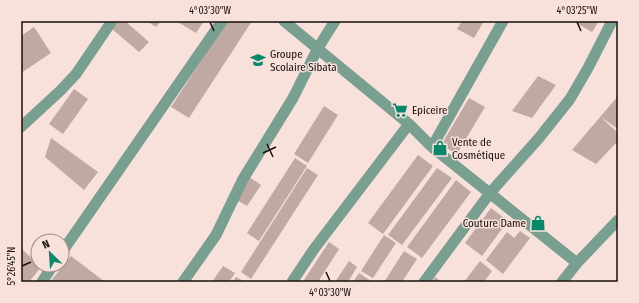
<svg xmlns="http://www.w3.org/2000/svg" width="639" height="303" font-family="'Fira Sans Condensed',sans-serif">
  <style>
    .building { fill: #c0a9a3 }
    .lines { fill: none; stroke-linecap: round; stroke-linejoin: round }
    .minor { stroke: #799f91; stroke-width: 11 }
    .ticks { fill: none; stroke: #170f0d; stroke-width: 1.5 }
    .labels { text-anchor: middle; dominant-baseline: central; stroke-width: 3; stroke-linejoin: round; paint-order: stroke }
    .poi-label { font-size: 11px; fill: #170f0d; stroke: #f9e1db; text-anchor: start }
    .neatline { fill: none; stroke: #170f0d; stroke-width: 1.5 }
    .ticks-label { font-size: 10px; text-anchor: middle; fill: #170f0d }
  </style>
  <rect width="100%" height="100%" fill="#f9e1db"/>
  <path class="building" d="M 119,21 L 125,21 L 149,42 L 139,52 L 112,29 Z
    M 147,21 L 161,21 L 156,27 Z
    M 176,21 L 204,21 L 196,33 Z
    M 227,21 L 252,21 L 189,118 L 171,107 Z
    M 462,21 L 484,21 L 474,38 L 457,29 Z
    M 573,21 L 599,21 L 592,32 Z
    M 34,27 L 51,53 L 21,73 L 21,36 Z
    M 538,76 L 556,85 L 532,118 L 512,111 Z
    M 74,89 L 88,99 L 63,134 L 49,124 Z
    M 618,96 L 618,129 L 601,117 L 618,133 L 618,141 L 596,164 L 572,150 Z
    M 469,98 L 485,107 L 457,154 L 441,145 Z
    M 324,106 L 338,115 L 308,163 L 294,154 Z
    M 51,138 L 98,172 L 84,190 L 45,157 Z
    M 418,155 L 433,166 L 383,234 L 368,223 Z
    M 295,158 L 307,166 L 259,241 L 247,233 Z
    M 307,168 L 318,175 L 251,279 L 241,272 Z
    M 437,168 L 452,178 L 402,245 L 388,235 Z
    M 249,177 L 261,185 L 247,206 L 235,199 Z
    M 456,180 L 471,192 L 422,258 L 407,247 Z
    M 491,208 L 508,221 L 482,256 L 465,243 Z
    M 520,231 L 530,238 L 503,274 L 486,260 L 507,232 L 514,238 Z
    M 384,235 L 396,243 L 373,278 L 361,271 Z
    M 329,242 L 339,249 L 318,282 L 307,282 L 304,280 Z
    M 22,249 L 41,267 L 29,282 L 21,282 Z
    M 404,251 L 417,259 L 402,282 L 384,282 Z
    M 71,256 L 105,282 L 50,282 Z
    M 349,261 L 357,267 L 348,282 L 335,282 Z
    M 480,261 L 492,271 L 484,282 L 464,282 Z
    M 223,266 L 235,273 L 229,282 L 212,282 Z
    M 359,273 L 371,281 L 370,282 L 353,282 Z
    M 236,277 L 245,282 L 233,282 Z
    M 435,277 L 442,282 L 432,282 Z"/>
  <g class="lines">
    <path class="minor" d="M 284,21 L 409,124 L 432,147 L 577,263
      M 21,127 L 61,90 L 76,74 L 112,21
      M 432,147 L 503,21
      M 62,252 L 222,21
      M 42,282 L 53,265
      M 183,282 L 216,235 L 243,179 L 293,98 L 318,48 L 335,21
      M 292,282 L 314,249 L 409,124
      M 424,282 L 490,193 L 539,138 L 570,99 L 588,68 L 612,21
      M 562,282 L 577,263 L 618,220"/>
  </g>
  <path class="ticks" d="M 210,22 L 214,31M 577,22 L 581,31M 267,144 L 273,157M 263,153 L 276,147M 22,266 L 31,262M 326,272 L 330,281"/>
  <defs>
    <g id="school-bare" transform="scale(1.2)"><path d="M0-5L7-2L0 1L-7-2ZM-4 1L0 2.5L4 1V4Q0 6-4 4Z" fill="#0a886b" stroke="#f9e1db" stroke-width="2.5" paint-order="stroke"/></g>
    <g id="supermarket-bare" transform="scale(1.2)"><path d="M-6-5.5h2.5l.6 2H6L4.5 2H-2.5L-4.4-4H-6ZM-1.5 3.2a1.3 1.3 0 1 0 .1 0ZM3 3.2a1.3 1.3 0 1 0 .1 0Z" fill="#0a886b" stroke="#f9e1db" stroke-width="2.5" paint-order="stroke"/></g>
    <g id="shop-bare" transform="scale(1.2)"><path d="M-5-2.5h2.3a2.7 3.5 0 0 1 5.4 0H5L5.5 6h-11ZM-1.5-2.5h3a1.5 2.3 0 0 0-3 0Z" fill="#0a886b" stroke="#f9e1db" stroke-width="2.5" paint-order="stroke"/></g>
  </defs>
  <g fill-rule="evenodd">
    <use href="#school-bare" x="258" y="60"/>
    <use href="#supermarket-bare" x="400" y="110"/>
    <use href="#shop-bare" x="440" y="148"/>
    <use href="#shop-bare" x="538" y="223"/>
  </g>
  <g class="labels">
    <g class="poi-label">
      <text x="270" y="54">Groupe<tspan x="270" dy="13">Scolaire Sibata</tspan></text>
      <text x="412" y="110">Epiceire</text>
      <text x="452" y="142">Vente de<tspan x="452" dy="13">Cosmétique</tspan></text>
      <text x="526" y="223" text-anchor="end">Couture Dame</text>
    </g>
  </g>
  <rect width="639" height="303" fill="none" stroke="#f9e1db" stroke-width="44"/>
  <g transform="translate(50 253) rotate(335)"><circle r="19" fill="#f9e1db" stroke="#9f8d89"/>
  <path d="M0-3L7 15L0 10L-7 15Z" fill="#0a886b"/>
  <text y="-6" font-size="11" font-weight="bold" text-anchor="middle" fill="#170f0d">N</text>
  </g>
  <rect x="22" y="22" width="595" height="259" class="neatline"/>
  <g class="ticks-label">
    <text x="210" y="14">4°03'30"W</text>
    <text x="577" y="14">4°03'25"W</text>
    <text transform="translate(11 266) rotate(-90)" y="4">5°26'45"N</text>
    <text x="330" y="296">4°03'30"W</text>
  </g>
</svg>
